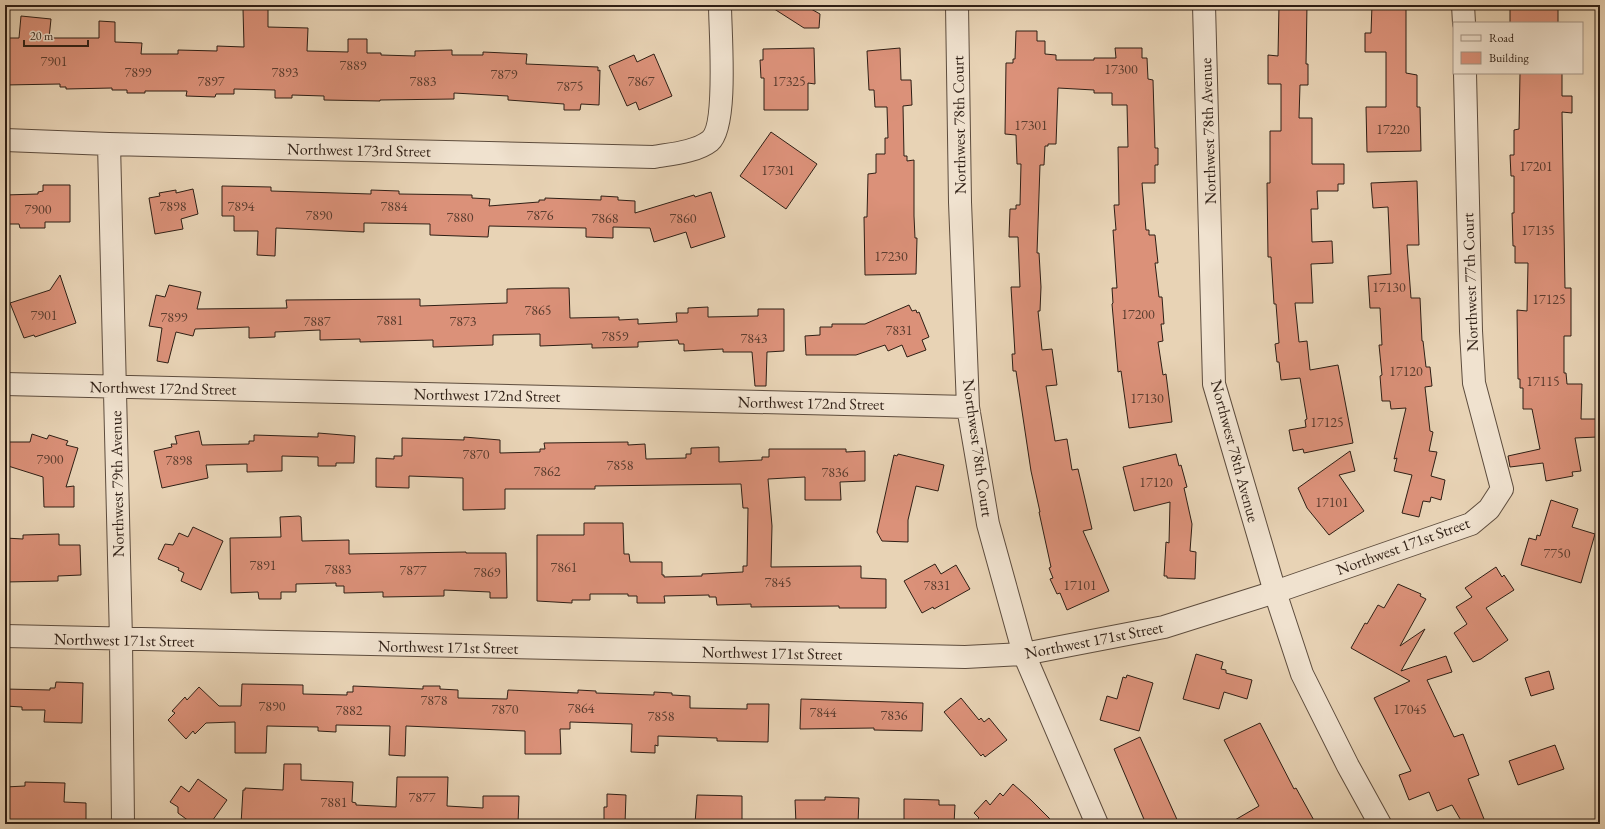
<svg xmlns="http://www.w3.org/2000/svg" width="1605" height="829" font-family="'EB Garamond',serif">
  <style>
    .building { fill: #db9179; stroke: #2f1f15 }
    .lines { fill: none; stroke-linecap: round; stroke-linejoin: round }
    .minor-casing { stroke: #5d4c3d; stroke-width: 24 }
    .tertiary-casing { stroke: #5d4c3d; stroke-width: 24 }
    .minor { stroke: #f0e2cf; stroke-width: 22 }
    .tertiary { stroke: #f0e2cf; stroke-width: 22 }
    .labels { text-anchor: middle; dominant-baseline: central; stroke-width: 3; stroke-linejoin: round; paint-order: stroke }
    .number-label { font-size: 14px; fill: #5a3c2e }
    .street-label { font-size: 16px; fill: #2f1f15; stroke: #f0e2cf }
  </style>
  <rect width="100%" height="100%" fill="#e8d3b5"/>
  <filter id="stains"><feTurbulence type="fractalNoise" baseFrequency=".005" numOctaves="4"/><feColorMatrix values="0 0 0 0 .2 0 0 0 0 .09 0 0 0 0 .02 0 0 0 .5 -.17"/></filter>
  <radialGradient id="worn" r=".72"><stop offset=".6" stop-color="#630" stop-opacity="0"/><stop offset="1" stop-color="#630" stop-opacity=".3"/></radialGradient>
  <path class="building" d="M 768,5 L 804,5 L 820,14 L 819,28 L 804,28 Z
    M 1279,5 L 1307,5 L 1306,64 L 1308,64 L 1308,85 L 1300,85 L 1299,118 L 1312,118 L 1312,164 L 1344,164 L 1344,184 L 1338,184 L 1338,191 L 1317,191 L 1318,209 L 1311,209 L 1312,242 L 1332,241 L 1333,263 L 1311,264 L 1313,303 L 1295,303 L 1299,342 L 1307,341 L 1310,370 L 1338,365 L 1353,443 L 1304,453 L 1303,449 L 1293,451 L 1289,430 L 1306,427 L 1305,420 L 1307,419 L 1300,378 L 1281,380 L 1279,362 L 1277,362 L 1275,344 L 1279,343 L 1276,304 L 1274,304 L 1271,257 L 1268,257 L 1267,183 L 1270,183 L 1270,131 L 1281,131 L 1281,84 L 1268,84 L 1268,55 L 1278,56 Z
    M 1372,5 L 1406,5 L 1406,73 L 1417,75 L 1417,107 L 1420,107 L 1421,151 L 1367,152 L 1366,107 L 1386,107 L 1386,52 L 1365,52 L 1365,33 L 1371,33 Z
    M 1510,5 L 1558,5 L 1558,23 L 1510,23 Z
    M 268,8 L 268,27 L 308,28 L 307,51 L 348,52 L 348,39 L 367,39 L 367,53 L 381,53 L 381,55 L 415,56 L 415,51 L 452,50 L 452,55 L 483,55 L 483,52 L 527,54 L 526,64 L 598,67 L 598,71 L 600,70 L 599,105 L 581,104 L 580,110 L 564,110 L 564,104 L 508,100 L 508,96 L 454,93 L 454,99 L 380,100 L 380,101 L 324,100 L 324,96 L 292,95 L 292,98 L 275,98 L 275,90 L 234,89 L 234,94 L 216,94 L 215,97 L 186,96 L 187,91 L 145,91 L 145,93 L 127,93 L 127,90 L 112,90 L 112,88 L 66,89 L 66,87 L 60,87 L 60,84 L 5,85 L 5,38 L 19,38 L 21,16 L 51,19 L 49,38 L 99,38 L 99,21 L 115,22 L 115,42 L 142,43 L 141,54 L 178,54 L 178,50 L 217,51 L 217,46 L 244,47 L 243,9 Z
    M 1016,31 L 1037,31 L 1037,41 L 1045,41 L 1045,54 L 1056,55 L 1056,60 L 1094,60 L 1094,58 L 1116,58 L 1115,48 L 1142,48 L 1142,58 L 1147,58 L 1148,79 L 1153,80 L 1155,148 L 1158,148 L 1158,165 L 1155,165 L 1155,183 L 1142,183 L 1146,230 L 1149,230 L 1149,235 L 1155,235 L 1158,263 L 1155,263 L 1159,297 L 1162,297 L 1164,324 L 1161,324 L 1163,341 L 1158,342 L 1163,375 L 1166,374 L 1172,422 L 1129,428 L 1121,371 L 1118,372 L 1112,304 L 1113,303 L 1112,288 L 1117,288 L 1113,230 L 1116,230 L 1114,205 L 1119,205 L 1118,147 L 1128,147 L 1127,105 L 1112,105 L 1112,93 L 1094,93 L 1094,90 L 1058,88 L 1056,144 L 1048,144 L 1048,146 L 1045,146 L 1044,165 L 1040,165 L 1037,253 L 1039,253 L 1041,287 L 1040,311 L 1038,311 L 1042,350 L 1052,349 L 1057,385 L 1046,386 L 1055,441 L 1067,439 L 1072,470 L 1078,469 L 1092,529 L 1083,531 L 1109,591 L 1067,610 L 1060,593 L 1057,594 L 1050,579 L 1053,578 L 1049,568 L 1051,567 L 1039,512 L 1040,512 L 1031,471 L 1016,371 L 1013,371 L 1012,354 L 1015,354 L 1011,287 L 1020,287 L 1018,237 L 1009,237 L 1010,209 L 1016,209 L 1016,205 L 1020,205 L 1021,164 L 1017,164 L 1016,135 L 1005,134 L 1006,63 L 1013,63 L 1013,59 L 1015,59 Z
    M 814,48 L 815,84 L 808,83 L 808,110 L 764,110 L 764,78 L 761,78 L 760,60 L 763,60 L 763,49 Z
    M 900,48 L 901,80 L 911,80 L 912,105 L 903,106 L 904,156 L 907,156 L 907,161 L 914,160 L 914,216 L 915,238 L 917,238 L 916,274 L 865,275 L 864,217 L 867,217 L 868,174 L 876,173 L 876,154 L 885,154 L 885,138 L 888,138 L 887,107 L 875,107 L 874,90 L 869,90 L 867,51 Z
    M 654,54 L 672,96 L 639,110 L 636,102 L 627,106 L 609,66 L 634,55 L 637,62 Z
    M 1520,73 L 1562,73 L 1562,96 L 1572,96 L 1572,113 L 1562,112 L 1565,288 L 1571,288 L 1571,336 L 1564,336 L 1564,373 L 1566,373 L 1567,384 L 1582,384 L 1581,419 L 1597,419 L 1597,437 L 1575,438 L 1581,471 L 1572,472 L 1573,476 L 1546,481 L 1543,463 L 1510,467 L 1508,456 L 1540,449 L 1532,409 L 1523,409 L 1523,388 L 1520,388 L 1520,379 L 1518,379 L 1517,310 L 1527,311 L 1528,263 L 1515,263 L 1515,246 L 1513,246 L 1512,213 L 1514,213 L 1514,176 L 1511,176 L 1510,155 L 1514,155 L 1514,130 L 1519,129 Z
    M 771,132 L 817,164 L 786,209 L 740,176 Z
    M 1417,181 L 1419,245 L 1407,245 L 1411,298 L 1420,298 L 1422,341 L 1423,341 L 1426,367 L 1430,367 L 1432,386 L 1425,387 L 1430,431 L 1433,432 L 1429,451 L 1437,452 L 1431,476 L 1445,480 L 1441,500 L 1431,497 L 1430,502 L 1423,501 L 1419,517 L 1402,513 L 1412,475 L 1394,471 L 1397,458 L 1394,459 L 1406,408 L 1391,409 L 1390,401 L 1382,401 L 1380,376 L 1382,375 L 1379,345 L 1382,345 L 1380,308 L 1370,308 L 1368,276 L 1391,274 L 1388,207 L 1373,208 L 1371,183 Z
    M 43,185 L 70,185 L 70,222 L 45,222 L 45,228 L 20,228 L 19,224 L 5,224 L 5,195 L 38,194 L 38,192 L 43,191 Z
    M 222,186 L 271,187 L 271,191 L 371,194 L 371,190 L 399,191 L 399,194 L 472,195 L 472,198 L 490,199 L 489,206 L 539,202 L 539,200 L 545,200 L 545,198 L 601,200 L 601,196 L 618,197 L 618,200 L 635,201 L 635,213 L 694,195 L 695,197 L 711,192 L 725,237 L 691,248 L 686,232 L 654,242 L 650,228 L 613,227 L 613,238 L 586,237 L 586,228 L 489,226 L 488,237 L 430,235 L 430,224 L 364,223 L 364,232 L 276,228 L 275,256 L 257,255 L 258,231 L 234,231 L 234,216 L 222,216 Z
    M 193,189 L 198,214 L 181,219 L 183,229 L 155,234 L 149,198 L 160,196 L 159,193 L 176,190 L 176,193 Z
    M 60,275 L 76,323 L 35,337 L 34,335 L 24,338 L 10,303 L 50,290 Z
    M 169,285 L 201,292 L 197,309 L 287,308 L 286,300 L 420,299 L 420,306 L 507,303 L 507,289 L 552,288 L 569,288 L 570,318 L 619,317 L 619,320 L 638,319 L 638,324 L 677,322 L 676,313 L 688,313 L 688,308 L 708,307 L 708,317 L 758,316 L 758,309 L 784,309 L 784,351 L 767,352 L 766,386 L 755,386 L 752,352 L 723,352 L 723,349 L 684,351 L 684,344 L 679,344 L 678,340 L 638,342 L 638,347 L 592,348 L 592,344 L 540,346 L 540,334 L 493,335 L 493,345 L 433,347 L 433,340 L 360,342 L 360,339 L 320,340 L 320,330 L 275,332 L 275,337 L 249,338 L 249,327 L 195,329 L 193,336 L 176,332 L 168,363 L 157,361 L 162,328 L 149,326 L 156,295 L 165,297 Z
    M 909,305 L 912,311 L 916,310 L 917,313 L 919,312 L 929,337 L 922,340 L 926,350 L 907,357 L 902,345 L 888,351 L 885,345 L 856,355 L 806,355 L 805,336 L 820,335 L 820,327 L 832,327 L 832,324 L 865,324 Z
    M 199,431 L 202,445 L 249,444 L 249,441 L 254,441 L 254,435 L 318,437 L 318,433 L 355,436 L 354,463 L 336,463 L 336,466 L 318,466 L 318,457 L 282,456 L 282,471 L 247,472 L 247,464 L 206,465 L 208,478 L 162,488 L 154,451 L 172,447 L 171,444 L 177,444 L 175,436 Z
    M 32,434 L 47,439 L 49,435 L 68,441 L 66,445 L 78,448 L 66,487 L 74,486 L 74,507 L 44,507 L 43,477 L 5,465 L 5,442 L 30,442 Z
    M 464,437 L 500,440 L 500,453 L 540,452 L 540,449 L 545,449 L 544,443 L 628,442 L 628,445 L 645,444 L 646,459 L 686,458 L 686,454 L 691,454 L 691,448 L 719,447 L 719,462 L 762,460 L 762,457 L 769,457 L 769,449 L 846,449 L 846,452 L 865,451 L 865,481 L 840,482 L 841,500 L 805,500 L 805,477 L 768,479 L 772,526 L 771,567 L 861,566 L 861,578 L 886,579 L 886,608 L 839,608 L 839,606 L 751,607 L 751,604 L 717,605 L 716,597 L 709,597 L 709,595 L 664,596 L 665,603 L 637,603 L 637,596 L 628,596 L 628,594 L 590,594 L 590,600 L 572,600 L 572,603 L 537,601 L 537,535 L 584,535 L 584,523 L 623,523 L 624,554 L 629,554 L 630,562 L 662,562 L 662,575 L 664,575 L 664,577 L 702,576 L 702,574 L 743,572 L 743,566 L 747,566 L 748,508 L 743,508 L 741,484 L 595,486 L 595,489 L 505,489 L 505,509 L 463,510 L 463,478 L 409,476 L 409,488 L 376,487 L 376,458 L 394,459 L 394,456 L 402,456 L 402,438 L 464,440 Z
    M 1350,451 L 1355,471 L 1339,475 L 1364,511 L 1329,535 L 1307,508 L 1298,488 Z
    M 898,454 L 944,465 L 938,491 L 916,486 L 908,520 L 908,542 L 882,541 L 877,532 L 894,455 L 897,456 Z
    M 1176,454 L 1179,466 L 1181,465 L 1187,487 L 1184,488 L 1192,524 L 1190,551 L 1196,552 L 1195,579 L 1167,578 L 1167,576 L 1164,576 L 1166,542 L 1169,543 L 1170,502 L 1134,511 L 1123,467 Z
    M 1551,500 L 1578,509 L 1572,527 L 1595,534 L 1581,583 L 1521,565 L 1529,538 L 1536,540 L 1537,535 L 1540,536 Z
    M 299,516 L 301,517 L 302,541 L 349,540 L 349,554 L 466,552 L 466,553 L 506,553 L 507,598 L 490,598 L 490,592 L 444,590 L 444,596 L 383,597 L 383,592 L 344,593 L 344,586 L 336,586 L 336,583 L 296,584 L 296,592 L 281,592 L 281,599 L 259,599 L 258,592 L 231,593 L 230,538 L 281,537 L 280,517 Z
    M 193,527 L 223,541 L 201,590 L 181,581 L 184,573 L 178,570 L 179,568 L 158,559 L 165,544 L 173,545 L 179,533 L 188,537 Z
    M 59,534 L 59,545 L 80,545 L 81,575 L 58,576 L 58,581 L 5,582 L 5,538 L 23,539 L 23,535 Z
    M 935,564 L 941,574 L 956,565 L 970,589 L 934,609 L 933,607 L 922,613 L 904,581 Z
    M 1496,567 L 1502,577 L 1504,575 L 1514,590 L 1486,608 L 1508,640 L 1481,659 L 1473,662 L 1454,633 L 1467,624 L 1456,607 L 1472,597 L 1465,588 Z
    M 1398,584 L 1421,594 L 1420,596 L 1426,599 L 1400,646 L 1425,629 L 1401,671 L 1446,656 L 1452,672 L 1427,680 L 1454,737 L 1463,734 L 1479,775 L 1468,779 L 1486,824 L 1463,824 L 1452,805 L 1437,811 L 1429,792 L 1409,800 L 1399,775 L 1411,771 L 1374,698 L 1410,681 L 1351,648 L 1365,623 L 1367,624 L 1378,605 L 1384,608 Z
    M 1196,654 L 1223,662 L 1221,669 L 1226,670 L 1226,673 L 1252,680 L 1247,699 L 1224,692 L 1219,709 L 1183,699 Z
    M 1549,671 L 1554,689 L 1531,696 L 1525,678 Z
    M 1127,675 L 1153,683 L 1139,731 L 1100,720 L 1107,696 L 1117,699 L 1123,677 L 1126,678 Z
    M 56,682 L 83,683 L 82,723 L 44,722 L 45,710 L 22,710 L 22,707 L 5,706 L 5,689 L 50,690 L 50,688 L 55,688 Z
    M 242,684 L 303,685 L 303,694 L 347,695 L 347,692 L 353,692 L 353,686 L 423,689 L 423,686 L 440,686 L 440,689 L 458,690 L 458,698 L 507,699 L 508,690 L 578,693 L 578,690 L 596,691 L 596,693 L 654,695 L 654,692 L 672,693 L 672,695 L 690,696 L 690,708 L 747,709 L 747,704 L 769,704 L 768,742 L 717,741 L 717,738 L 658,736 L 658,746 L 655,745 L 655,753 L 631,752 L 632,724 L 570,722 L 570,729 L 560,729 L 561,754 L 525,754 L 525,731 L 406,726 L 405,756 L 389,755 L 390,726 L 336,725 L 336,732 L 318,731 L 318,727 L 267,726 L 266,753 L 235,753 L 235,722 L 206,723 L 195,734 L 193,731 L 186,739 L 168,720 L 175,713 L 172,711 L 185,697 L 187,700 L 199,687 L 219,706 L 241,706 Z
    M 961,698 L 979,720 L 981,718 L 984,722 L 989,718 L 1007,740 L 985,757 L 983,754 L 981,756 L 944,712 Z
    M 801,699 L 923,703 L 922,731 L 874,730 L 874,728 L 800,729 Z
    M 1260,723 L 1294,789 L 1296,788 L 1316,824 L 1228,824 L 1259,806 L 1224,740 Z
    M 1140,737 L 1179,824 L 1146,824 L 1114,749 Z
    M 1555,745 L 1564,769 L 1518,785 L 1509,761 Z
    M 284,764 L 301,764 L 301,780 L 353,782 L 352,802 L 356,803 L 356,805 L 396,807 L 397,777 L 448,777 L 447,806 L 483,808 L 483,796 L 519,796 L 518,824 L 325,824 L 325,823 L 275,821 L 274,824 L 241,824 L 243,790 L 245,790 L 245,788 L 283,790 Z
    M 198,779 L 227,800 L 210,824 L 193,824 L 178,813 L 178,807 L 170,802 L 181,786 L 189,792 Z
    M 25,782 L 65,783 L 64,802 L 86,803 L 86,824 L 64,824 L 58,823 L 58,821 L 5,820 L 5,787 L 25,786 Z
    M 1013,784 L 1031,800 L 1055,824 L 973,824 L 979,818 L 974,813 L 986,800 L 990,805 L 1000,793 L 1003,796 Z
    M 607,794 L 626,795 L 625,824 L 604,824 L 604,807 L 607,807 Z
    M 697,795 L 742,796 L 742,824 L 695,824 Z
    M 825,797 L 859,798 L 858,824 L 796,824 L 795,800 L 825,800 Z
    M 904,799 L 939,800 L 939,805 L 955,805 L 954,824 L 904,824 Z"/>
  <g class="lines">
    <g class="minor-casing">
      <path id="minor" d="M 957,5 L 960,202 L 968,407 L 988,524 L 1024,654 L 1097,824
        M 1463,5 L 1464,23
        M 5,140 L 109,144 L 654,157 C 671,154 696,152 710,141 C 728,126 720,30 720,5
        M 109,144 L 121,640 L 123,824
        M 5,384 L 968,407
        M 5,636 L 965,657 L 1024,654 L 1164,627 L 1275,592 L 1471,524 L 1489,509 L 1502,489 L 1474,383 L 1471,331 L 1465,73"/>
    </g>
    <g class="tertiary-casing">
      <path id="tertiary" d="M 1204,5 L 1214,384 L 1275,592 L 1302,674 L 1348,766 L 1380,824"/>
    </g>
    <use href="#minor" class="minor"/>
    <use href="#tertiary" class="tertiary"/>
  </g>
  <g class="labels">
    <g class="number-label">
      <text x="54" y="61">7901</text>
      <text x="353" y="65">7889</text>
      <text x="1121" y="69">17300</text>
      <text x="138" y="72">7899</text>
      <text x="285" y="72">7893</text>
      <text x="504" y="74">7879</text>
      <text x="211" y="81">7897</text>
      <text x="423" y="81">7883</text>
      <text x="641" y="81">7867</text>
      <text x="789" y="81">17325</text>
      <text x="570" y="86">7875</text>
      <text x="1031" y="125">17301</text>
      <text x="1393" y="129">17220</text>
      <text x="1536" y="166">17201</text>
      <text x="778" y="170">17301</text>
      <text x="173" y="206">7898</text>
      <text x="241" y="206">7894</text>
      <text x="394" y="206">7884</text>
      <text x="38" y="209">7900</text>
      <text x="319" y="215">7890</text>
      <text x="540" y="215">7876</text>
      <text x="460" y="217">7880</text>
      <text x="605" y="218">7868</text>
      <text x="683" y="218">7860</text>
      <text x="1538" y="230">17135</text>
      <text x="891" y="256">17230</text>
      <text x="1389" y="287">17130</text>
      <text x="1549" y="299">17125</text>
      <text x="538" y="310">7865</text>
      <text x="1138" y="314">17200</text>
      <text x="44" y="315">7901</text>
      <text x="174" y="317">7899</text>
      <text x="390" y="320">7881</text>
      <text x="317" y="321">7887</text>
      <text x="463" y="321">7873</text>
      <text x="899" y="330">7831</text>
      <text x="615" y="336">7859</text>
      <text x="754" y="338">7843</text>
      <text x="1406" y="371">17120</text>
      <text x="1543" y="381">17115</text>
      <text x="1147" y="398">17130</text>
      <text x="1327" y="422">17125</text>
      <text x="476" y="454">7870</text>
      <text x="50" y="459">7900</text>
      <text x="179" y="460">7898</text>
      <text x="620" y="465">7858</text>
      <text x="547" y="471">7862</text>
      <text x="835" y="472">7836</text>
      <text x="1156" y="482">17120</text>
      <text x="1332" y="502">17101</text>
      <text x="1557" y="553">7750</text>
      <text x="263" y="565">7891</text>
      <text x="564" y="567">7861</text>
      <text x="338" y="569">7883</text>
      <text x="413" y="570">7877</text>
      <text x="487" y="572">7869</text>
      <text x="778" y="582">7845</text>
      <text x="937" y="585">7831</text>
      <text x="1080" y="585">17101</text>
      <text x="434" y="700">7878</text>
      <text x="272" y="706">7890</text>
      <text x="581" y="708">7864</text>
      <text x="505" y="709">7870</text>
      <text x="1410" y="709">17045</text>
      <text x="349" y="710">7882</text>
      <text x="823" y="712">7844</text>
      <text x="894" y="715">7836</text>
      <text x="661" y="716">7858</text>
      <text x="422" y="797">7877</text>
      <text x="334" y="802">7881</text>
    </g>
    <g class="street-label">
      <text transform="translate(959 125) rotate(-91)">Northwest 78th Court</text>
      <text transform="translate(1208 131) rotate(-92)">Northwest 78th Avenue</text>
      <text transform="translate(359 150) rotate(1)">Northwest 173rd Street</text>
      <text transform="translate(1470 282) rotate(-92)">Northwest 77th Court</text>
      <text transform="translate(163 388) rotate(1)">Northwest 172nd Street</text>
      <text transform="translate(487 395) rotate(1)">Northwest 172nd Street</text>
      <text transform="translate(811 403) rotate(1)">Northwest 172nd Street</text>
      <text transform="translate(978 448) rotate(82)">Northwest 78th Court</text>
      <text transform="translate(1235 451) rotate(75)">Northwest 78th Avenue</text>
      <text transform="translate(117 484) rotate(-91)">Northwest 79th Avenue</text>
      <text transform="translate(1403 546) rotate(-20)">Northwest 171st Street</text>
      <text transform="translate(124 640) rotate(1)">Northwest 171st Street</text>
      <text transform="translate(1094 640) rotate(-11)">Northwest 171st Street</text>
      <text transform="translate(448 647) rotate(1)">Northwest 171st Street</text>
      <text transform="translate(772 653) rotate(1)">Northwest 171st Street</text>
    </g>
  </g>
  <rect width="1605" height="829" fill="none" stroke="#e8d3b5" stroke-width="20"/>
  <rect x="6" y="6" width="1593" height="817" fill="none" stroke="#2f1f15" stroke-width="2"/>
  <rect x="10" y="10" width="1585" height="809" fill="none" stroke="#2f1f15"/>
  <rect x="1453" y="22" width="130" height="52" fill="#f0e2cf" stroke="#a39485"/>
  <rect x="1461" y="35" width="20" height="6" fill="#f0e2cf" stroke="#a39485"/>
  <text x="1489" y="42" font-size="12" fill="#2f1f15">Road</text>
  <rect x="1461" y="52" width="20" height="12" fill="#db9179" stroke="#a39485"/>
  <text x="1489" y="62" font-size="12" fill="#2f1f15">Building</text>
  <path d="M24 40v6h64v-6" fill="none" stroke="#2f1f15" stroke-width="2"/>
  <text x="30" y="40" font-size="12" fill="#2f1f15" stroke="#f0e2cf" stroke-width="3" paint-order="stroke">20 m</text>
  <rect width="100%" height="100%" filter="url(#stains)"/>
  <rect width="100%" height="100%" fill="url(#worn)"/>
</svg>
